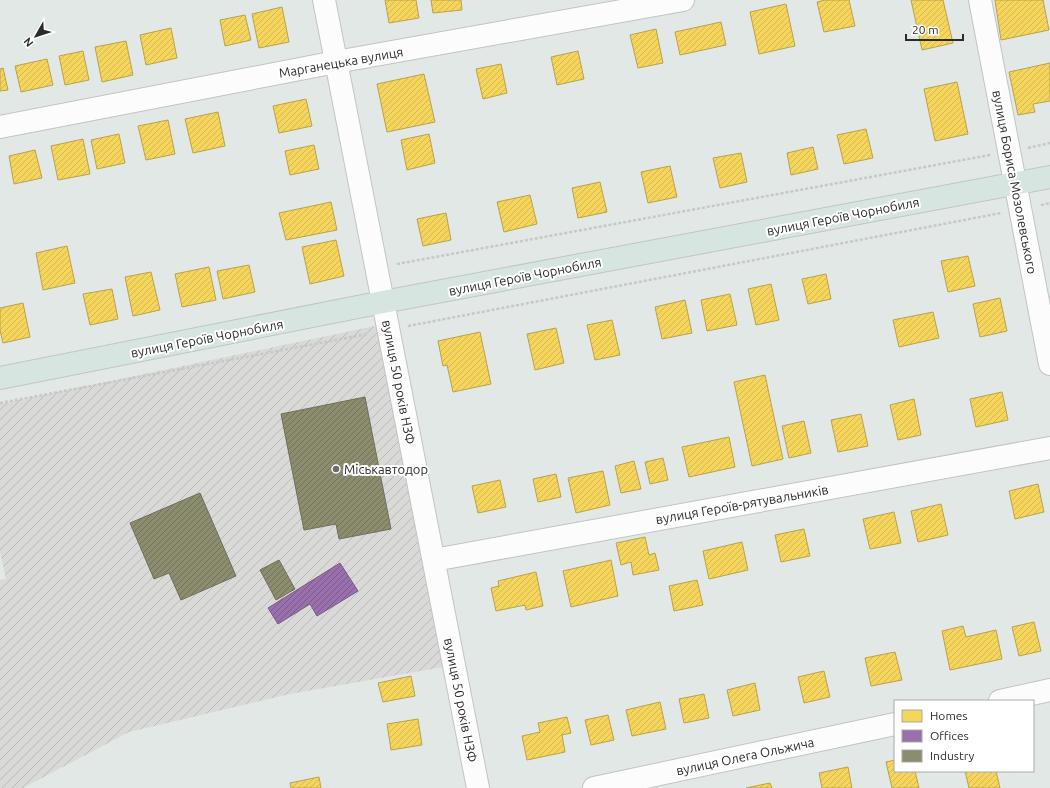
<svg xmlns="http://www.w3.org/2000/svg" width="1050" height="788" font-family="Ubuntu,sans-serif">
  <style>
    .industrial { fill: url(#industrial-furrows) }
    .homes { fill: url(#homes-hatch); stroke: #b9a24d }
    .offices { fill: url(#offices-hatch); stroke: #785b85 }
    .industry { fill: url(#industry-hatch); stroke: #6f6f5a }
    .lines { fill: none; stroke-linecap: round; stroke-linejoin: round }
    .minor-casing { stroke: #c3c3c3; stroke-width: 24 }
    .major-casing { stroke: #c2c5c3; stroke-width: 24 }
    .path { stroke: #c7c8c7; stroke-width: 2.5; stroke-dasharray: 3 2; stroke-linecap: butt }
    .minor { stroke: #fbfcfb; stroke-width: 22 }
    .major { stroke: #d6e5df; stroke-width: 22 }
    .poi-dot { fill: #6b6d6c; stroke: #fff; stroke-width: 1.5 }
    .labels { text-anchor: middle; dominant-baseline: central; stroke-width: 4; stroke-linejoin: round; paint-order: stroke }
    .street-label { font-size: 13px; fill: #2b2b2b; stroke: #fff }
    .poi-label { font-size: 13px; fill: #2b2b2b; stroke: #fff; text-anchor: start }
  </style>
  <defs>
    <pattern id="industrial-furrows" width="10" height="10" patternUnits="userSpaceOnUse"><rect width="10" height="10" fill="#d9d9d7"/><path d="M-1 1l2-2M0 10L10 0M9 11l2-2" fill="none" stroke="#babab9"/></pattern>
    <pattern id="homes-hatch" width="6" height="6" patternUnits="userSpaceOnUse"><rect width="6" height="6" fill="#f6d55c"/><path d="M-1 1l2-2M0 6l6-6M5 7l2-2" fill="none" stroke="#d3b750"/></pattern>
    <pattern id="offices-hatch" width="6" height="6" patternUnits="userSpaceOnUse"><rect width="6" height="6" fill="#9970ab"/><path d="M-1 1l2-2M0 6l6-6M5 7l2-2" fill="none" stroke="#7d5c8b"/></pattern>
    <pattern id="industry-hatch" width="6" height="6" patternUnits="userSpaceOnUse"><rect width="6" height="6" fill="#8c8c6e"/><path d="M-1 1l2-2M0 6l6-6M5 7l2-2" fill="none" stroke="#73735b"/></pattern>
  </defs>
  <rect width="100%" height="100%" fill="#e2e8e5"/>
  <path class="industrial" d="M 380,325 L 449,666 L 290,694 L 129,732 L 23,788 L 0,788 L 0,580 L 6,579 L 0,552 L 0,404 Z"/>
  <path class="homes" d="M 385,0 L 416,0 L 419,18 L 389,23 Z
    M 431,0 L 461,0 L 462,10 L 433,13 Z
    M 825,0 L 849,0 L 855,26 L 824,32 L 817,2 Z
    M 911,0 L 943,0 L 953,43 L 922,50 Z
    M 995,0 L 1043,0 L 1049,30 L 1001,40 Z
    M 786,4 L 795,46 L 759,54 L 750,12 Z
    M 282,7 L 289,42 L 259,48 L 252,14 Z
    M 245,15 L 251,40 L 225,46 L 220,20 Z
    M 721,22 L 726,45 L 680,55 L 675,32 Z
    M 171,28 L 177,58 L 146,65 L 140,35 Z
    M 656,29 L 663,63 L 638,68 L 630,35 Z
    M 126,41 L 133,75 L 102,82 L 95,47 Z
    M 83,51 L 89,80 L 65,85 L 59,56 Z
    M 578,51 L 584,79 L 557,85 L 551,57 Z
    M 47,59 L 53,85 L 21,92 L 15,66 Z
    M 1050,63 L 1050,101 L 1033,104 L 1035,112 L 1018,115 L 1009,72 Z
    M 501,64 L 507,93 L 483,99 L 476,69 Z
    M 3,68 L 8,90 L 0,91 L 0,69 Z
    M 424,74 L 435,122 L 387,132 L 377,84 Z
    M 957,82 L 968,134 L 935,141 L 924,89 Z
    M 306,99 L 312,126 L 279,133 L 273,106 Z
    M 218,112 L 225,146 L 193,153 L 185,119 Z
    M 168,120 L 175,154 L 146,160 L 138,126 Z
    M 866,129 L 873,158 L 844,164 L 837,135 Z
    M 119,134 L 125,163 L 97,169 L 91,140 Z
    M 429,134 L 435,163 L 407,170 L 401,140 Z
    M 83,139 L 90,174 L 58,180 L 51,146 Z
    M 314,145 L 319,169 L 290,175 L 285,151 Z
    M 813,147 L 818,169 L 791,175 L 787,153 Z
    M 35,150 L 42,178 L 14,184 L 9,156 Z
    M 741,153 L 747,182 L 720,188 L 713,158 Z
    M 670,166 L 677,197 L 648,203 L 641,172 Z
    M 600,182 L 607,212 L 578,218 L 572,188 Z
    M 530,195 L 537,224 L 504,232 L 497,202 Z
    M 331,202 L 337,230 L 286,240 L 279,213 Z
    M 446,213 L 451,240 L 423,246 L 417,219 Z
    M 336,240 L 344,276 L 310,284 L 302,247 Z
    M 67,246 L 75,283 L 43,290 L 36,253 Z
    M 968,256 L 975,286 L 948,292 L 941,261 Z
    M 249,265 L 255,292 L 223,299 L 217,271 Z
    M 209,267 L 216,300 L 182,307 L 175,274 Z
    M 151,272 L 160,310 L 133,316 L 125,277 Z
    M 826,274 L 831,299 L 808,304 L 802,279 Z
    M 771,284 L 779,320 L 756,325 L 748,289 Z
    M 112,289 L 118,319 L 90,325 L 83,294 Z
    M 730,294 L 737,325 L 707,331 L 701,300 Z
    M 1000,298 L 1007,331 L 980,337 L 973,304 Z
    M 685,300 L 692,333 L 662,339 L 655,307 Z
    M 23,303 L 30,337 L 3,343 L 0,330 L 0,308 Z
    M 933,312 L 939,338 L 899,347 L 893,320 Z
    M 612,320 L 620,355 L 595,360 L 587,325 Z
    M 556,328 L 564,363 L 535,370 L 527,334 Z
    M 480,332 L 491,384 L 453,392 L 447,365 L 443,366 L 438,341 Z
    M 765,375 L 783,459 L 752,466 L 734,382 Z
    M 1002,392 L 1008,420 L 976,427 L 970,399 Z
    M 914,399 L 921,435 L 898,440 L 890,405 Z
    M 861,414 L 868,446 L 838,452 L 831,420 Z
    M 804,421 L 811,453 L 789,458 L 782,426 Z
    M 729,437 L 735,467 L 689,477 L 682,447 Z
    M 663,458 L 668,480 L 650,484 L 645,462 Z
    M 634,461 L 641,489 L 621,493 L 615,466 Z
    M 603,471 L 610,505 L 576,513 L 568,478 Z
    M 556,474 L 561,497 L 538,502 L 533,479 Z
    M 500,480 L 506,507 L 478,513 L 472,486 Z
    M 1038,484 L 1044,512 L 1015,519 L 1009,491 Z
    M 941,504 L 948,535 L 918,542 L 911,511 Z
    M 894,512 L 901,543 L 870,549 L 863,519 Z
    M 804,529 L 810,556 L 781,562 L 775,535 Z
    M 645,537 L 649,555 L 655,553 L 659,570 L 633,575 L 631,562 L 621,565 L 616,543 Z
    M 742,542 L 748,570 L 709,579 L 703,551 Z
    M 611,560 L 618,596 L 571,607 L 563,571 Z
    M 536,572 L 543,606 L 526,610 L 525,605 L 496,611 L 491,588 L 499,586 L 498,581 Z
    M 697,580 L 703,605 L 674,611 L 669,586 Z
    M 1034,622 L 1041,651 L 1019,656 L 1012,627 Z
    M 963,626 L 966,637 L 996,630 L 1002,659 L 950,670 L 942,631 Z
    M 895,652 L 902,680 L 871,686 L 865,658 Z
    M 824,671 L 830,697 L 804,703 L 798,677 Z
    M 411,676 L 415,696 L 383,702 L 378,683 Z
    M 755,683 L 760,710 L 733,716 L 727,690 Z
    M 704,694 L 709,718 L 684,723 L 679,699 Z
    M 660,702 L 666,729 L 632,736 L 626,710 Z
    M 608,715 L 614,740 L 591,745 L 585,720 Z
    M 567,717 L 571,733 L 562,735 L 565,752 L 527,760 L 522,736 L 540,732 L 538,723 Z
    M 418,719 L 422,745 L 391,750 L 387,724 Z
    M 895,760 L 895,771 L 915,771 L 919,788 L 892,788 L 886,762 Z
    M 848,767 L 852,788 L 822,788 L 819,773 Z
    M 965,771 L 996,771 L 1000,788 L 969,788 Z
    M 319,777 L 321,788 L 291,788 L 290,783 Z
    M 770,783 L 772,788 L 746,788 Z"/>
  <path class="offices" d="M 340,563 L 358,591 L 317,616 L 310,604 L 278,624 L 268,608 Z"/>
  <path class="industry" d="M 365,397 L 391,529 L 339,539 L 336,524 L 304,530 L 281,414 Z
    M 200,493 L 236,576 L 181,600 L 169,573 L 154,579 L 130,523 Z
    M 279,560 L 295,589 L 276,600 L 260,570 Z"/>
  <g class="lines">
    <g class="minor-casing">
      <path id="minor" d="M 324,0 L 478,788
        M 980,0 L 1050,364
        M 0,127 L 336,62 L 683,0
        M 434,560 L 1050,448
        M 1000,701 L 1050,690
        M 594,788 L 895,724"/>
    </g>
    <g class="major-casing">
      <path id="major" d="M 0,378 L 383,302 L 1050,177"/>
    </g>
    <path class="path" d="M 1028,148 L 1050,143
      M 1041,205 L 1050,203
      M 397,264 L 990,155
      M 408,326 L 1001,213
      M 0,403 L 368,334"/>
    <use href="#minor" class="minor"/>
    <use href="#major" class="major"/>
  </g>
  <circle class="poi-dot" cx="336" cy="469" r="4"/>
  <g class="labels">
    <g class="street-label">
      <text transform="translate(341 62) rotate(-10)">Марганецька вулиця</text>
      <text transform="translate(1015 182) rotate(79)">вулиця Бориса Мозолевського</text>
      <text transform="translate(843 216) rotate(-11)">вулиця Героїв Чорнобиля</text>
      <text transform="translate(525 276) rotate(-11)">вулиця Героїв Чорнобиля</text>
      <text transform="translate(207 338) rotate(-11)">вулиця Героїв Чорнобиля</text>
      <text transform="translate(399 382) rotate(79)">вулиця 50 років НЗФ</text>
      <text transform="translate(742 504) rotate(-10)">вулиця Героїв-рятувальників</text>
      <text transform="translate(461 700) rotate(79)">вулиця 50 років НЗФ</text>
      <text transform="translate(745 756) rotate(-12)">вулиця Олега Ольжича</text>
    </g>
    <g class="poi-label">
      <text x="344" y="469">Міськавтодор</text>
    </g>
  </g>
  <rect x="894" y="700" width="140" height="72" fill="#ffffff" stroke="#aaaaaa"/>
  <rect x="902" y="710" width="20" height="12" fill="#f6d55c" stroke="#aaaaaa"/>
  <text x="930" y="720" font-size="12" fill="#2b2b2b">Homes</text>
  <rect x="902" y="730" width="20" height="12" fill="#9970ab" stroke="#aaaaaa"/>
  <text x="930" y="740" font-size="12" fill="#2b2b2b">Offices</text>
  <rect x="902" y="750" width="20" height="12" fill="#8c8c6e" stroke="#aaaaaa"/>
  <text x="930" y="760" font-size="12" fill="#2b2b2b">Industry</text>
  <g transform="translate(36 36) rotate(231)" stroke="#ffffff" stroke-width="3" paint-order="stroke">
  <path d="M0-3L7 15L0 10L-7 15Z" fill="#2b2b2b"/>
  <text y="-6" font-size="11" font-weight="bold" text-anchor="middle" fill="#2b2b2b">N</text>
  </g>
  <path d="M906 34v6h57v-6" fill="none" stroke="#2b2b2b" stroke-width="2"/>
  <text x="912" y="34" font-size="12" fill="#2b2b2b" stroke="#ffffff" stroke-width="3" paint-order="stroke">20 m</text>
</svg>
